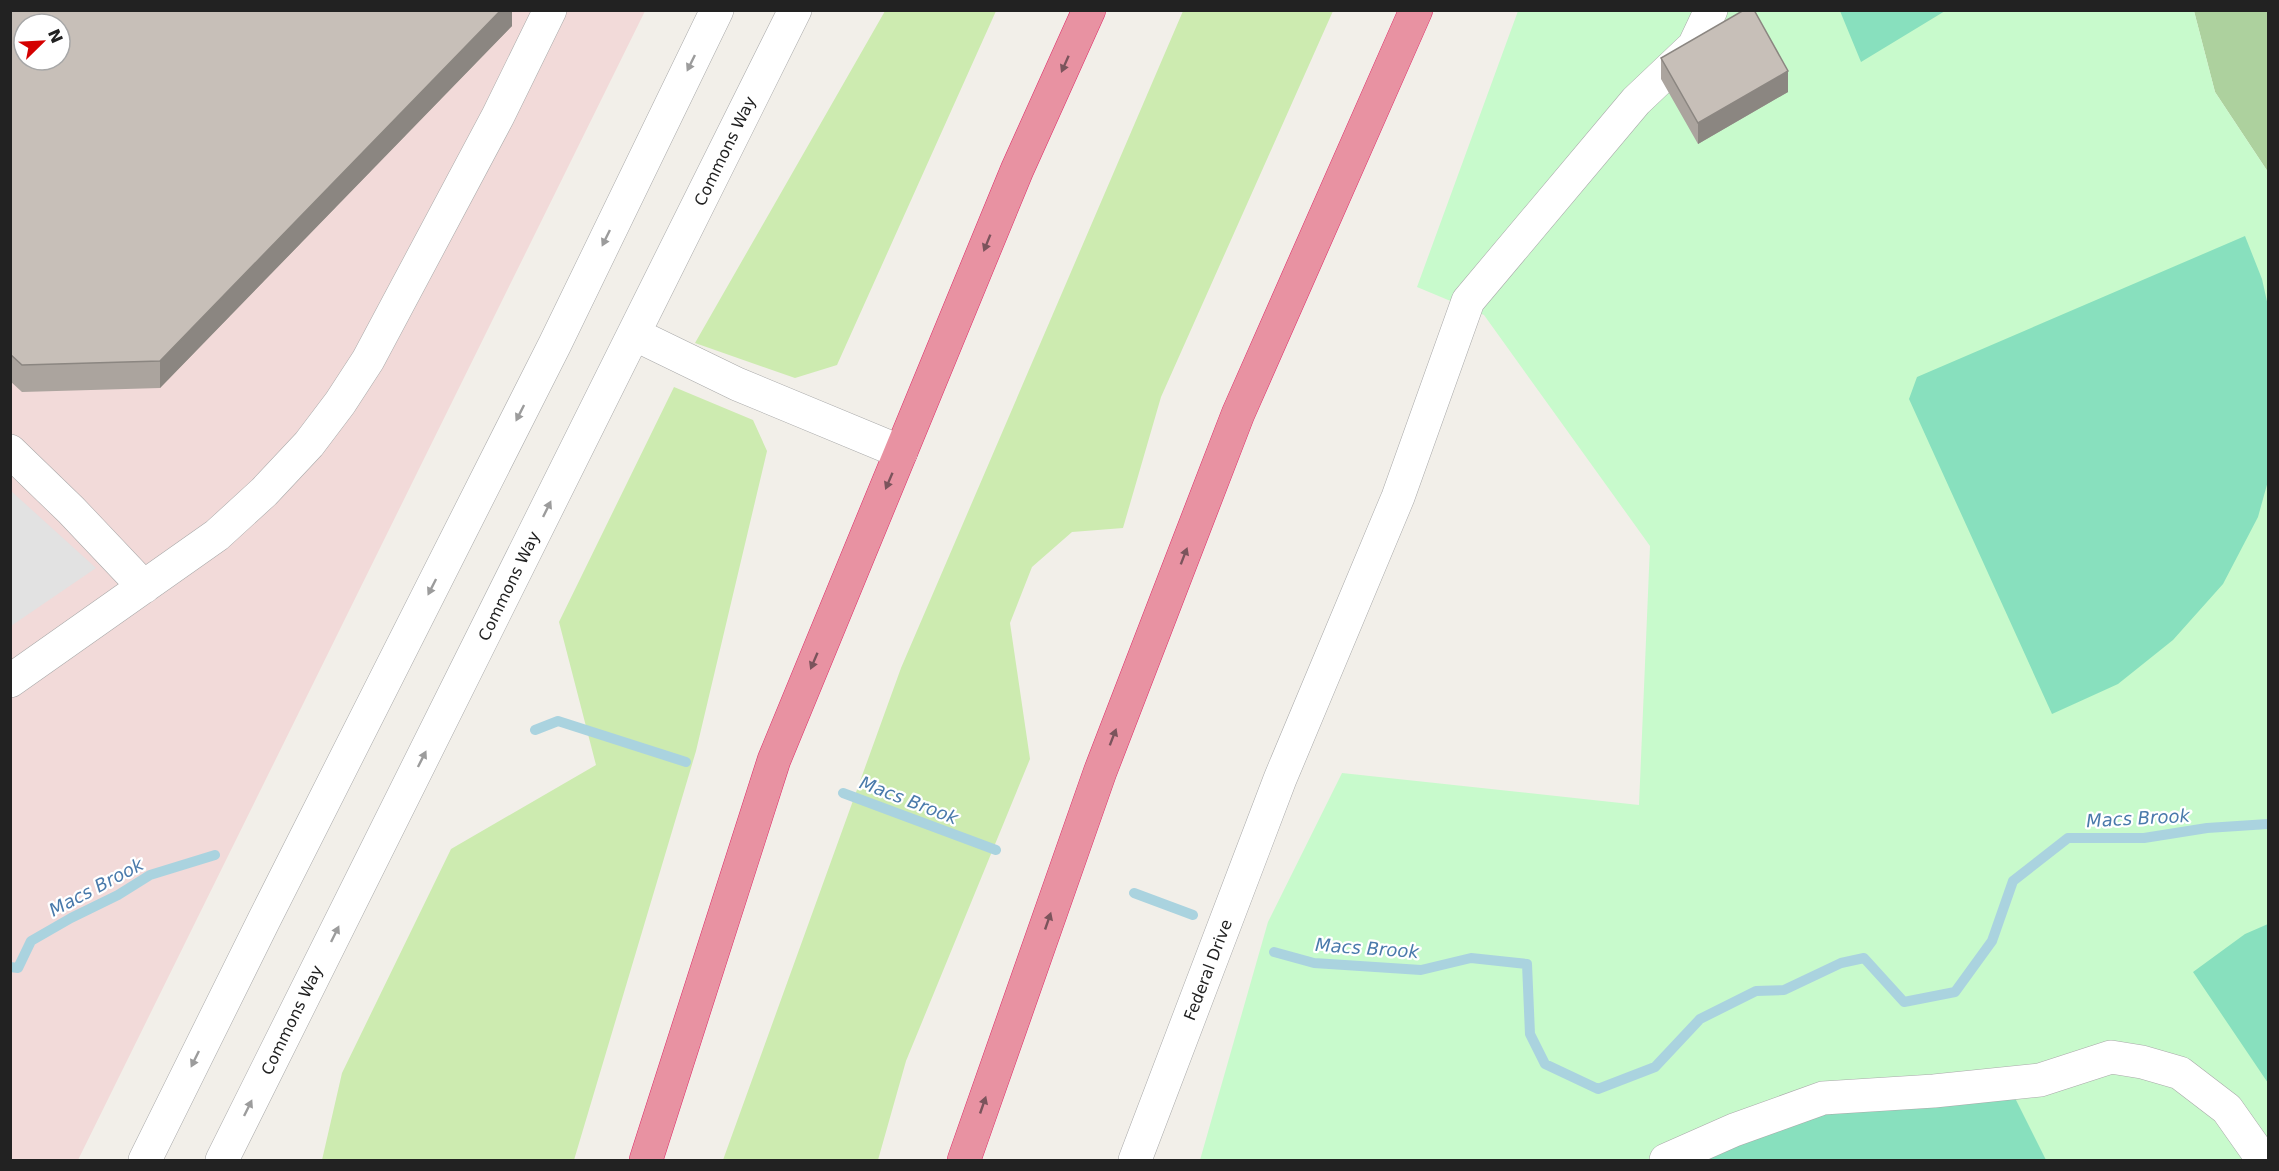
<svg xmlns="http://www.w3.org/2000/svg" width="2279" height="1171" font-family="'DejaVu Sans',sans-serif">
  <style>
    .commercial { fill: #f2dad9; fill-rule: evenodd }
    .grass { fill: #cdebb0 }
    .forest { fill: #add19e }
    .park { fill: #c8facc }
    .pitch { fill: #88e0be }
    .parking { fill: #e2e2e2 }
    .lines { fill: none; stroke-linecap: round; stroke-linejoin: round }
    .stream { stroke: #aad3df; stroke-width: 10 }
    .minor-casing { stroke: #a9a9a9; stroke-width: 34 }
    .highway-casing { stroke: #dc2a67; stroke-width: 34 }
    .minor { stroke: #fff; stroke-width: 33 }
    .highway { stroke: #e892a2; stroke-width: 33 }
    .wall { fill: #aba49e }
    .shaded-wall { fill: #8b8681 }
    .building { fill: #c7bfb8; stroke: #8b8681; stroke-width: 1.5; fill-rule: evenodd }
    .oneway { fill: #9c9c9c }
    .oneway2 { fill: #7b545c }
    .labels { text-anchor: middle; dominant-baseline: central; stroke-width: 4.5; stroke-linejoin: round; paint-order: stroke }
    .street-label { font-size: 16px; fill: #222; stroke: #fff }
    .water-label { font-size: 18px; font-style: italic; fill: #4a7aab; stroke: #fff }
  </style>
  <rect width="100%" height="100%" fill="#f2efe9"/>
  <path class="commercial" d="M 10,11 L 645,11 L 78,1160 L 11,1160 ZM 24,24 L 60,24 L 60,60 L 24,60 Z"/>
  <path class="grass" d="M 885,11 L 996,11 L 837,365 L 795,378 L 695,343 Z
    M 1183,11 L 1333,11 L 1161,397 L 1123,528 L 1072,532 L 1032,567 L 1010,623 L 1030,759 L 906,1061 L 878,1160 L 723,1160 L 901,668 Z
    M 674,387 L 753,420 L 767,451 L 696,751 L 574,1160 L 322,1160 L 342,1073 L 451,849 L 596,765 L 559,622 Z"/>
  <path class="forest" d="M 2194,11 L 2268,11 L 2268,172 L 2215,92 Z"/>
  <path class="park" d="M 1518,11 L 2194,11 L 2215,92 L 2268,172 L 2268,1160 L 1200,1160 L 1268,922 L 1342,773 L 1639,805 L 1650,546 L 1484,315 L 1417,287 Z"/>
  <path class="pitch" d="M 1840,11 L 1945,11 L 1861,62 Z
    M 2245,236 L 2262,279 L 2268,306 L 2268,481 L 2258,517 L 2223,584 L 2173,640 L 2118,684 L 2052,714 L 1909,399 L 1917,377 Z
    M 2268,924 L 2268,1083 L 2193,972 L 2245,934 Z
    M 2011,1090 L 2046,1160 L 1687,1160 L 1814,1106 Z"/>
  <path class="parking" d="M 10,490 L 96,568 L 11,626 L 10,626 Z"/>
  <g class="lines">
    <path class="stream" d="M 535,730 L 558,721 L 686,762
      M 843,793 L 996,850
      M 1134,893 L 1193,915
      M 1274,952 L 1314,963 L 1421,970 L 1471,958 L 1527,964 L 1530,1034 L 1545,1064 L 1598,1089 L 1655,1067 L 1700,1019 L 1756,991 L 1784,990 L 1841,963 L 1864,958 L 1904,1002 L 1955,992 L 1992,941 L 2013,881 L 2068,838 L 2144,838 L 2207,828 L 2268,824
      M 10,967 L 18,968 L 31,941 L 71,918 L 118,895 L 150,875 L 215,855"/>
    <g class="minor-casing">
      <path id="minor" d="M 634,334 L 737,384 L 901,452
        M 10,451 L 71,510 L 144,587
        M 10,681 L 217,535 L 264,492 L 309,444 L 340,403 L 368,360 L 498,116 L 550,10
        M 145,1160 L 264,920 L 555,344 L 717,10
        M 222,1160 L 795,10
        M 1135,1160 L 1280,779 L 1398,497 L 1468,301 L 1636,101 L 1694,46 L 1711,10
        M 1666,1160 L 1734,1130 L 1823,1098 L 1934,1091 L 2040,1080 L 2111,1057 L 2142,1062 L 2180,1073 L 2227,1109 L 2263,1160"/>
    </g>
    <g class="highway-casing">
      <path id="highway" d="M 646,1160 L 774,760 L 1017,170 L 1089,10
        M 964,1160 L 1100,772 L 1238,414 L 1416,10"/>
    </g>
    <use href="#minor" class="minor"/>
    <use href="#highway" class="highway"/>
  </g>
  <path class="wall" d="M 10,10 L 512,10 L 512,26 L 160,388 L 22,392 L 10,381 Z
    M 1661,58 L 1788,92 L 1698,144 L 1661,79 Z"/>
  <path class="shaded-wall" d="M 501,10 L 512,10 L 512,26 L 160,388 L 160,361 Z
    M 1788,71 L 1788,92 L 1698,144 L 1698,123 Z"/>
  <path class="building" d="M 10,10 L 501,10 L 160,361 L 22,365 L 10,354 ZM 24,24 L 60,24 L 60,60 L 24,60 Z
    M 1744,10 L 1754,10 L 1788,71 L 1698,123 L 1661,58 Z"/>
  <defs><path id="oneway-solid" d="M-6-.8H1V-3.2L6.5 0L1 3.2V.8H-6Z" transform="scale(1.5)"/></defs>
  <g class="oneway">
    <use href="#oneway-solid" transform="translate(691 63) rotate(116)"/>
    <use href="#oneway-solid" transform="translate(606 238) rotate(116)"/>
    <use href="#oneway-solid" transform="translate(520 413) rotate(117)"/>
    <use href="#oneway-solid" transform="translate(547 509) rotate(-64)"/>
    <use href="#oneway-solid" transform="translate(432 587) rotate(117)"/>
    <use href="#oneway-solid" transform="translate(422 759) rotate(-63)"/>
    <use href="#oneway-solid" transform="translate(335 934) rotate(-64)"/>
    <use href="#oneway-solid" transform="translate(195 1059) rotate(116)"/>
    <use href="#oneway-solid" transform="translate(248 1108) rotate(-64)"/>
  </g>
  <g class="oneway2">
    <use href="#oneway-solid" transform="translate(1065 64) rotate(114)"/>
    <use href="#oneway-solid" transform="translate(987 243) rotate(112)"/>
    <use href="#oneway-solid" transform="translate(889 481) rotate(113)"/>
    <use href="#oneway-solid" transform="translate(1184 556) rotate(-69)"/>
    <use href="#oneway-solid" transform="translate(814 661) rotate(113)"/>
    <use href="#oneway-solid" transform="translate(1113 737) rotate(-69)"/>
    <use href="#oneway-solid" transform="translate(1048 921) rotate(-71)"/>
    <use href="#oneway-solid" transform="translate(983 1105) rotate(-71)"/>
  </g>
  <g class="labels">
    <g class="street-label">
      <text transform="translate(725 151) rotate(-64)">Commons Way</text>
      <text transform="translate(509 586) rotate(-64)">Commons Way</text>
      <text transform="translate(1208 970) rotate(-69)">Federal Drive</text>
      <text transform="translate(292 1020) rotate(-64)">Commons Way</text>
    </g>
    <g class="water-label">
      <text transform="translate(909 800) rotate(21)">Macs Brook</text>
      <text transform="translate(2138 818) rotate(-3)">Macs Brook</text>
      <text transform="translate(96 887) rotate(-28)">Macs Brook</text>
      <text transform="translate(1367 948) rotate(4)">Macs Brook</text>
    </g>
  </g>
  <rect width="2279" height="1171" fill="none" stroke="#222222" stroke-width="24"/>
  <g transform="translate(42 42) rotate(66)"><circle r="28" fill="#ffffff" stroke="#a7a7a7" stroke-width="1.5"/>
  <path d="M0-4.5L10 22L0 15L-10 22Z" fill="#d40000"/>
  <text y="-9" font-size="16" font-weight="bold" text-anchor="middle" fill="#222222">N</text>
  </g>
</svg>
